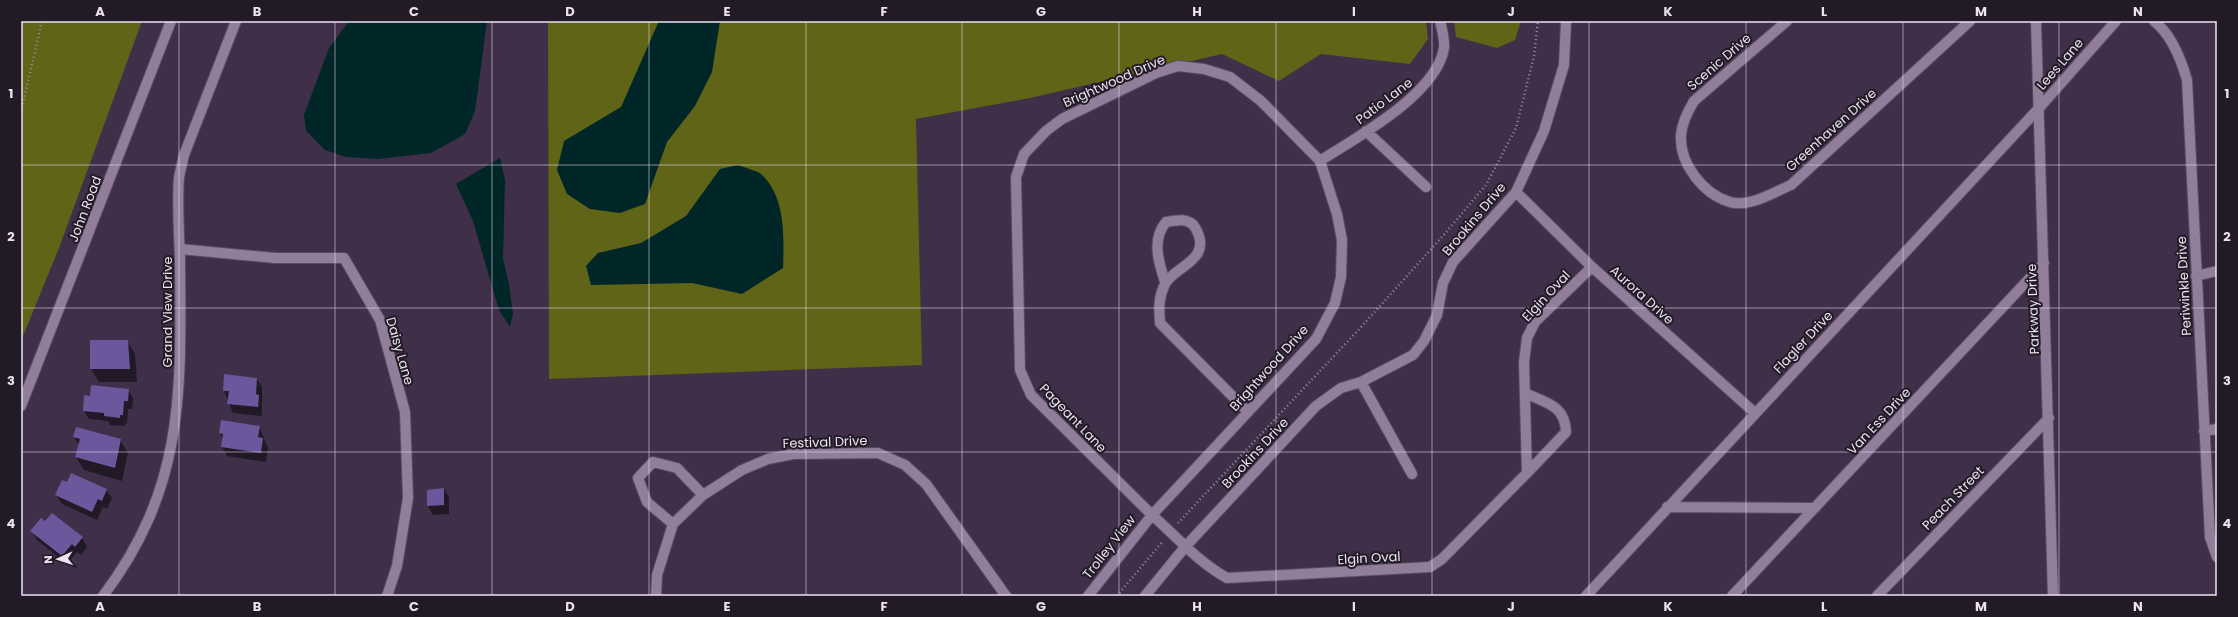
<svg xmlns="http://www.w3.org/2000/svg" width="2238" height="617" font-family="Poppins,sans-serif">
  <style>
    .green { fill: #5f6417 }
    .water { fill: #002628 }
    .shadow { fill: #0007 }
    .building { fill: #6c569c }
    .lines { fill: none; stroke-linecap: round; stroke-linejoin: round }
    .minor-casing { stroke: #594c61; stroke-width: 12 }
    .path { stroke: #998ca0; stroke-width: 2.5; stroke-dasharray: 1 3; stroke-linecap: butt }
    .minor { stroke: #917e9b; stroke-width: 10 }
    .grid { fill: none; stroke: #ece2f2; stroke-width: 1; stroke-opacity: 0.55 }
    .labels { text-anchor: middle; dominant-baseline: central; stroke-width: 4; stroke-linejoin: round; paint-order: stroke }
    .street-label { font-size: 13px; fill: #ece2f2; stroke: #221b26 }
    .neatline { fill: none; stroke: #ece2f2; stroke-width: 1.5 }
    .grid-label { font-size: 13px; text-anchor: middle; font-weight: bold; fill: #ece2f2 }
  </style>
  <rect width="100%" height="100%" fill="#3f2f48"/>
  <path class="green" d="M 21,21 L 142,21 L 59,248 L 21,341 Z
    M 548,21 L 1426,21 L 1428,39 L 1410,64 L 1321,54 L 1279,81 L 1222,54 L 1030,98 L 916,119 L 922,365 L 549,379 Z
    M 1454,21 L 1521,21 L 1515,40 L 1497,48 L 1456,37 Z"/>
  <path class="water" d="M 349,21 L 487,21 L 475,111 L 465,134 L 431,153 L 378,159 L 346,157 L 325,150 L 306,131 L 304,115 L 329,48 Z
    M 659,21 L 720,21 L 712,72 L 695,106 L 667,142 L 645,204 L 620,213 L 590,209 L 567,194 L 557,170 L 564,141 L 621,107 Z
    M 500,158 L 505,180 L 503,259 L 509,284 L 513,314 L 510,327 L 499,310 L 473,221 L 456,184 Z
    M 738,165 C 745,168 755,170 761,174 C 786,196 784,238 783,268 L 742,294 L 692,283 L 591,285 L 586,266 L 598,253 L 641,243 L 686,216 L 720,169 Z"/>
  <path class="shadow" d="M 127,341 L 135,354 L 137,382 L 99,382 L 91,369 Z
    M 257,379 L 262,387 L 262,416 L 233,413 L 224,391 Z
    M 128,390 L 133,398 L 132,409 L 128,409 L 127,424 L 125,423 L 125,426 L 110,425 L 108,421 L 89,419 L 84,411 L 91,397 Z
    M 259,426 L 268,448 L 266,462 L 227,456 L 222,447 L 223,439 L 220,433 Z
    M 74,437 L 120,440 L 128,453 L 122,481 L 84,470 L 76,457 L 79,445 Z
    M 444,489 L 449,497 L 449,514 L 433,515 L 428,506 L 428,491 Z
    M 106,490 L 112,498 L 107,509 L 103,507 L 97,520 L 62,504 L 56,495 Z
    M 45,523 L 82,538 L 87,547 L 81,555 L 77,552 L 67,564 L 37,540 L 32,531 Z"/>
  <path class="building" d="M 90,340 L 128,340 L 130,369 L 90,369 Z
    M 224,374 L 257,378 L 256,394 L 259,395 L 258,407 L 227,404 L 229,391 L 223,391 Z
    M 91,385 L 129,389 L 128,401 L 124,401 L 123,415 L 120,415 L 120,418 L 104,416 L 104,413 L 83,411 L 84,395 L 90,396 Z
    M 221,420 L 260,426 L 258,437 L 263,438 L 261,453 L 221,447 L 223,434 L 219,433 Z
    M 76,427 L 121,439 L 115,468 L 75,457 L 80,439 L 73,437 Z
    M 71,473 L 107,489 L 102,501 L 98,499 L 92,512 L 55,495 L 62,480 L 67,482 Z
    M 444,488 L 444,505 L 427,506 L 427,490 Z
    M 52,513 L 83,537 L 75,547 L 72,544 L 62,556 L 30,531 L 41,518 L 45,521 Z"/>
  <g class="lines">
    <g class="minor-casing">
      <path id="minor" d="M 1787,21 L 1694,101 C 1688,111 1682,122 1681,135 C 1679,163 1703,194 1730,202 C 1749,208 1774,192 1791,185 L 1970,21
        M 2036,21 L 2053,596
        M 2154,21 C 2172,35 2181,59 2187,80 L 2210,537 L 2217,557
        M 1366,131 L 1426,187
        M 1320,161 C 1357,137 1437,94 1444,48 C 1445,41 1442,29 1440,21
        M 1516,192 L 1592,267 L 1755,413
        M 180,249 L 275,258 L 344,258 L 380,320 L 405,412 L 408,498 L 397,566 L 387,596
        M 2196,276 L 2217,271
        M 1165,282 C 1159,263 1151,240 1166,222 C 1176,220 1190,217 1196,229 C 1213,261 1174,266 1165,284 C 1158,298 1159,309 1160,323 L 1248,412
        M 1361,382 L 1412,474
        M 1525,393 C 1546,403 1565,405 1566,432 L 1527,473
        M 21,406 L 171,21
        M 2204,431 L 2217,429
        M 1667,507 L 1815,508
        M 673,524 L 647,502 L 638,478 L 653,462 L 677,468 L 703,495
        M 103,596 C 186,486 181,389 180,259 C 179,231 177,204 179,177 L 184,155 L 236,21
        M 656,596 L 657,575 L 673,524 L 703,495 L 742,470 L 768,459 L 793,454 L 878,453 L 905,465 L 926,484 L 1006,596
        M 1088,596 L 1152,515 L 1316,339 L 1335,303 L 1341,277 L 1342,240 L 1337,214 L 1320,161 L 1261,101 L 1230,77 L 1204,69 L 1178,66 L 1156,73 L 1062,119 L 1046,131 L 1024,154 L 1016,177 L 1020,370 L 1031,395 L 1152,515 C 1177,537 1198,562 1227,578 L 1430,567 L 1442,559 L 1527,473 L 1524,362 L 1527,338 L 1535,322 L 1592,267
        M 1145,596 L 1185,547 L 1316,406 L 1341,388 L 1361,382 L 1413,355 L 1424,341 L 1437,315 L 1443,283 L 1453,262 L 1516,192 L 1544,131 L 1564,65 L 1566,21
        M 1586,596 L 2040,107 L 2116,21
        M 1732,596 L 2044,263
        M 1877,596 L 2049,418"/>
    </g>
    <path class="path" d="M 21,112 L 42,21
      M 1178,523 L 1362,326 L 1442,237 L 1486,185 L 1516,128 L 1534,56 L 1538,21
      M 1117,596 L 1163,541"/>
    <use href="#minor" class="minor"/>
  </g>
  <path class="grid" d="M 179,21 L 179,596M 335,21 L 335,596M 492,21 L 492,596M 649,21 L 649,596M 806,21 L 806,596M 962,21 L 962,596M 1119,21 L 1119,596M 1276,21 L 1276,596M 1432,21 L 1432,596M 1589,21 L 1589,596M 1746,21 L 1746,596M 1903,21 L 1903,596M 2059,21 L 2059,596M 21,165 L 2217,165M 21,308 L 2217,308M 21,452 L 2217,452"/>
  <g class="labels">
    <g class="street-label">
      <text transform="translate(1719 62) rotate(-41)">Scenic Drive</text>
      <text transform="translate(2060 64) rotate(-49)">Lees Lane</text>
      <text transform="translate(1114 81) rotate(-24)">Brightwood Drive</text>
      <text transform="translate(1384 101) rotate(-37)">Patio Lane</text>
      <text transform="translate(1831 130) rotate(-42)">Greenhaven Drive</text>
      <text transform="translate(85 209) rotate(-69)">John Road</text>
      <text transform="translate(1474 219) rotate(-50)">Brookins Drive</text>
      <text transform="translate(2184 286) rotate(-93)">Periwinkle Drive</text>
      <text transform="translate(1642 295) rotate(42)">Aurora Drive</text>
      <text transform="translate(1546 296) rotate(-47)">Elgin Oval</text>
      <text transform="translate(2033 309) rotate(-92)">Parkway Drive</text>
      <text transform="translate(167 312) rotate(-90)">Grand View Drive</text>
      <text transform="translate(1803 342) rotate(-47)">Flagler Drive</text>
      <text transform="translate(400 351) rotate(74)">Daisy Lane</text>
      <text transform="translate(1269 368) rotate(-48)">Brightwood Drive</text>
      <text transform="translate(1073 418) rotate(46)">Pageant Lane</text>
      <text transform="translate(1879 421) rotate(-47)">Van Ess Drive</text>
      <text transform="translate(825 442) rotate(-2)">Festival Drive</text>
      <text transform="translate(1255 453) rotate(-47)">Brookins Drive</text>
      <text transform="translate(1953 498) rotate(-46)">Peach Street</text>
      <text transform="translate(1109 547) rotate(-52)">Trolley View</text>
      <text transform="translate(1369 558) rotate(-3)">Elgin Oval</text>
    </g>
  </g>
  <rect width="2238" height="617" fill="none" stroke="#221b26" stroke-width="44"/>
  <g transform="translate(58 559) rotate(267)" stroke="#221b26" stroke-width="3" paint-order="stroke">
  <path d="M0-3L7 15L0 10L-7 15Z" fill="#ece2f2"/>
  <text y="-6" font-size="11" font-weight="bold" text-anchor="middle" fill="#ece2f2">N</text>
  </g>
  <rect x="22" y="22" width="2194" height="573" class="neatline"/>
  <g class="grid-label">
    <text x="100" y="16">A</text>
    <text x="257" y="16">B</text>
    <text x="414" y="16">C</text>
    <text x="570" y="16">D</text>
    <text x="727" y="16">E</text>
    <text x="884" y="16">F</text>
    <text x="1041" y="16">G</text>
    <text x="1197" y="16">H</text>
    <text x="1354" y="16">I</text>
    <text x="1511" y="16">J</text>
    <text x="1668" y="16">K</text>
    <text x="1824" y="16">L</text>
    <text x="1981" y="16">M</text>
    <text x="2138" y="16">N</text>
    <text x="11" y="98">1</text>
    <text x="2227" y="98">1</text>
    <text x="11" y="241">2</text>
    <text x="2227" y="241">2</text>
    <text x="11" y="385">3</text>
    <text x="2227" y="385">3</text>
    <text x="11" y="528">4</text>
    <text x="2227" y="528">4</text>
    <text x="100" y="611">A</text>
    <text x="257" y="611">B</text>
    <text x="414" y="611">C</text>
    <text x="570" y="611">D</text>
    <text x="727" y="611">E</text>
    <text x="884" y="611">F</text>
    <text x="1041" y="611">G</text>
    <text x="1197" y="611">H</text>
    <text x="1354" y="611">I</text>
    <text x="1511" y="611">J</text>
    <text x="1668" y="611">K</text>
    <text x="1824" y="611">L</text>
    <text x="1981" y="611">M</text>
    <text x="2138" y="611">N</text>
  </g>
</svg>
